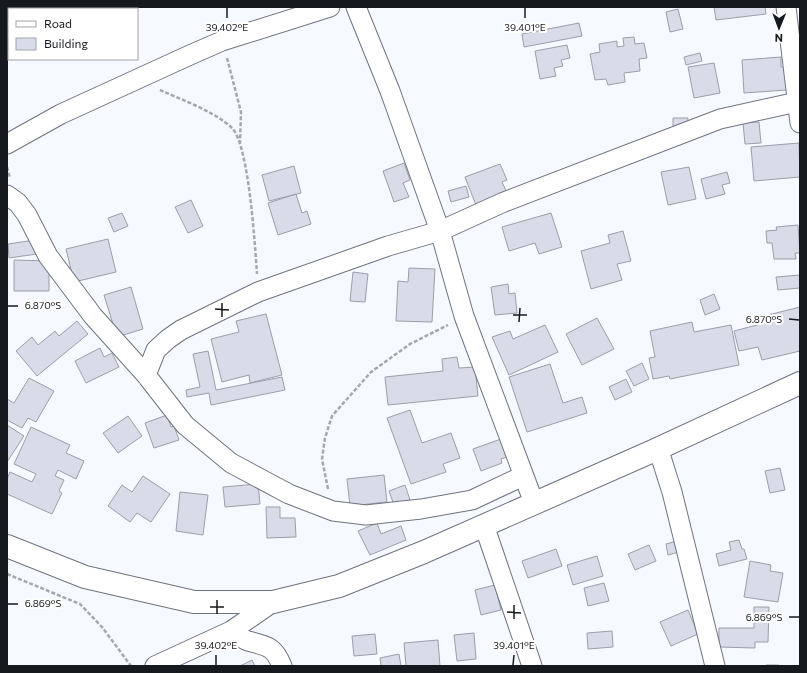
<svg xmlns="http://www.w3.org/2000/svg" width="807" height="673" font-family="Commissioner,sans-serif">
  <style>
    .building { fill: #dadbe9; stroke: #9c9daa }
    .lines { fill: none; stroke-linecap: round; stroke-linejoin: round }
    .minor-casing { stroke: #6d747f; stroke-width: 21 }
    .secondary-casing { stroke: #6d747f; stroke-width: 24 }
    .path { stroke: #a4a7ac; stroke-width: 2.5; stroke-dasharray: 4 2; stroke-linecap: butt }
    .minor { stroke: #fff; stroke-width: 19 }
    .secondary { stroke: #fff; stroke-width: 22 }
    .ticks { fill: none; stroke: #16191d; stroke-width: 1.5 }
    .ticks-label { font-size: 10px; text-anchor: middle; fill: #16191d; stroke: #fff; stroke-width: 4; stroke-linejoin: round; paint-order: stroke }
  </style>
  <rect width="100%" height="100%" fill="#f6f9ff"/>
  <path class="building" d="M 714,7 L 765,7 L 766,14 L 716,20 Z
    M 678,9 L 683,29 L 670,32 L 666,12 Z
    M 579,23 L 582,36 L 524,47 L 522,34 Z
    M 634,37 L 635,44 L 644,43 L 647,58 L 639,59 L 640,71 L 624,73 L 625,82 L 608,85 L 606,79 L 595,80 L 590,54 L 600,52 L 599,44 L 617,41 L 617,47 L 624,46 L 623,38 Z
    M 567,45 L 570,58 L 561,60 L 563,66 L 554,68 L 556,76 L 540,79 L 535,51 Z
    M 700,53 L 702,61 L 686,65 L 684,57 Z
    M 781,57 L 781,67 L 785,67 L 787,90 L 744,93 L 742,60 Z
    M 714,63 L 720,93 L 694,98 L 688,67 Z
    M 673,118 L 688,118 L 688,127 L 673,127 Z
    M 759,122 L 761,143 L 745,144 L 743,123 Z
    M 799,143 L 800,177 L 754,181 L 751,147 Z
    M 404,163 L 410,180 L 403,183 L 409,197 L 394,202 L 383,171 Z
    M 500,164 L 507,180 L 502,182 L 507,193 L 476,205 L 465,177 Z
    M 294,166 L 301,193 L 269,201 L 262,175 Z
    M 689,167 L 696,199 L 668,205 L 661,172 Z
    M 727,172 L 730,183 L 722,185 L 725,194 L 706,199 L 701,179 Z
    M 466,186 L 469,197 L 451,202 L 448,191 Z
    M 296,194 L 302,213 L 307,211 L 311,224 L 278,235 L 268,203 Z
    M 191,200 L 203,226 L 188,233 L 175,207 Z
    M 122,213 L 128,226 L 114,232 L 108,218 Z
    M 551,213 L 562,247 L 539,254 L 535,243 L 509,251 L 502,227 Z
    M 798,225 L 800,253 L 795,253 L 796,259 L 774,259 L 772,243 L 767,243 L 766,231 L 777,230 L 776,227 Z
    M 623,231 L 631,261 L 617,264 L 622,280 L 591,289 L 581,251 L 610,243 L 608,235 Z
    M 108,239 L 116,272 L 74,282 L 66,249 Z
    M 35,240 L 37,254 L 9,258 L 8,244 Z
    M 14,260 L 49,261 L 49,291 L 14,291 Z
    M 409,268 L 435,269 L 432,322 L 396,321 L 398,281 L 408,282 Z
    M 353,272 L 368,274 L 365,302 L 350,301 Z
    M 800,275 L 800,288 L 778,290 L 776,277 Z
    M 508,284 L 509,294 L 515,293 L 517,313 L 495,315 L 491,287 Z
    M 131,287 L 143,329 L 117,337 L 104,295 Z
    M 714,294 L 720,309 L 705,315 L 700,300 Z
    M 800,307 L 800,351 L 762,360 L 758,347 L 739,351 L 734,331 L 757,325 L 756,318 Z
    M 266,314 L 282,375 L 250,383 L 249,375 L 222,382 L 211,339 L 239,332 L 236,321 Z
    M 597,318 L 614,349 L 582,365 L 566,334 Z
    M 77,321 L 88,334 L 37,376 L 16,351 L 32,337 L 38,345 L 55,331 L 59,336 Z
    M 692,322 L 694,332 L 731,325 L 739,365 L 670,379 L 669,376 L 653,379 L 649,358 L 655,357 L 650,331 Z
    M 545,325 L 558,352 L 509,375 L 492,337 L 510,331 L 513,339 Z
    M 100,348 L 104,357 L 112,353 L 119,367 L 86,383 L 75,361 Z
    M 208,351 L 216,390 L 282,377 L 285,390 L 211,405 L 209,393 L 187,397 L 186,390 L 200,387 L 193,354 Z
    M 457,357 L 459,368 L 475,367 L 478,396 L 388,405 L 385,377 L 443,371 L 442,359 Z
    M 642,363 L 649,379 L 634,386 L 626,371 Z
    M 550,364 L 563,403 L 582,397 L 587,413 L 527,432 L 509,377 Z
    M 29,378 L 54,391 L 36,422 L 28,418 L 22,428 L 7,420 L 7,399 L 14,403 Z
    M 626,379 L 632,392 L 615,400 L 609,387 Z
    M 410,410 L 422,443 L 451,433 L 460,458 L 443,464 L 446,472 L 411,484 L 387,418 Z
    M 167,415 L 171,427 L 174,426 L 179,440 L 154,448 L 145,423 Z
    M 128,416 L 142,436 L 118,453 L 103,433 Z
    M 7,425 L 24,436 L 7,462 Z
    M 31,427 L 70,445 L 66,453 L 84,461 L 76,479 L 58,470 L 55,476 L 64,480 L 59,491 L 62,493 L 52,514 L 7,494 L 7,479 L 10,472 L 32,482 L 36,474 L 14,464 Z
    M 501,439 L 507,457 L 501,459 L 502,463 L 481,471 L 473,449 Z
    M 780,468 L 785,490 L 770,493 L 765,471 Z
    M 384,475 L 387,502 L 350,506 L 347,479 Z
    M 143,476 L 170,494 L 151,522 L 137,513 L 130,522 L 108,506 L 122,485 L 132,492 Z
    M 258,484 L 260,504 L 225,507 L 223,487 Z
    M 405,485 L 410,500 L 394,505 L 389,491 Z
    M 180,492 L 208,495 L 203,535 L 176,531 Z
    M 266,507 L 280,507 L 280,518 L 295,518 L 296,537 L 267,538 Z
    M 377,523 L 381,534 L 401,526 L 406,540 L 370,555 L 358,531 Z
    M 739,540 L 742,549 L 744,549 L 747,559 L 719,566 L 716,554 L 731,550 L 729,542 Z
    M 677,541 L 679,552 L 668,555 L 666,544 Z
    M 649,545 L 656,561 L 635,570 L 628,554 Z
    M 556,549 L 562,566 L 528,578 L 522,561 Z
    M 597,556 L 603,576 L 573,585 L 567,565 Z
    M 750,561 L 771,565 L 770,571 L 783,573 L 778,602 L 744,597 Z
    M 604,583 L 609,601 L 588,606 L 584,588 Z
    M 495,585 L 501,610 L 481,615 L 475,590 Z
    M 754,607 L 769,607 L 768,642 L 755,642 L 755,648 L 719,647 L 719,628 L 754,628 Z
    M 688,610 L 698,634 L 671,646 L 660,622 Z
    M 612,631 L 613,647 L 588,649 L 587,633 Z
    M 474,633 L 476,659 L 457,661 L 454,635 Z
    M 375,634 L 377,654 L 354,656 L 352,636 Z
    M 438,640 L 440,666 L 406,666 L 404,643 Z
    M 399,654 L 401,666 L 381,666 L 380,658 Z
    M 252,660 L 255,666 L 240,666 Z
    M 766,665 L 779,665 L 779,666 L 766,666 Z"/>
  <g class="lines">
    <g class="minor-casing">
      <path id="minor" d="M 356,7 L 390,91 L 440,231 L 464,316 L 534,503
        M 786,7 L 800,123
        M 7,144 L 61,114 L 190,55 L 222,41 L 330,7
        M 7,195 L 18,203 L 27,215 L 48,256 L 93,316 L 146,375 L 185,425 L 231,463 L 289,494 L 333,511 L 366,515 L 421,509 L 472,500 L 523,476
        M 146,375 L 156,350 L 168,339 L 181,330 L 258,292 L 388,246 L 440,231 L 504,202 L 720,119 L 797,102
        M 658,448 L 672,492 L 715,666
        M 484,525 L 532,666
        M 231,631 C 237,634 242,639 248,641 C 267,646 274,646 282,666
        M 155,666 L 231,631 L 273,602"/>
    </g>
    <g class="secondary-casing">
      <path id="secondary" d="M 7,546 L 85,577 L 194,602 L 273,602 L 339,586 L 424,552 L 653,451 L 800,383"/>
    </g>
    <path class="path" d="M 227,58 L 241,112 L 240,143
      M 160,90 C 182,100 214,111 232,128 C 249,145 255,246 257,274
      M 7,167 L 10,178
      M 328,489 L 322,459 L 325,438 L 332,416 L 371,372 L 410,344 L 448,325
      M 7,574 L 80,604 L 102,627 L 131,666"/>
    <use href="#minor" class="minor"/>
    <use href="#secondary" class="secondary"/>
  </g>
  <path class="ticks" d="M 227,18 L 227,8M 525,18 L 525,8M 8,306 L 18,306M 215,309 L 229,310M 513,315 L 527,315M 222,317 L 222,303M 789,319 L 799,320M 519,322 L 520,308M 8,604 L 18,604M 210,607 L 224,607M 507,612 L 521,613M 217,614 L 217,600M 789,617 L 799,617M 514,619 L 514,605M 216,665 L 216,655M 513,665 L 514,655"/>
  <g class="ticks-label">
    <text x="227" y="31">39.402°E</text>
    <text x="525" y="31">39.401°E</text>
    <text x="43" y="309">6.870°S</text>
    <text x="764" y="323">6.870°S</text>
    <text x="43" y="607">6.869°S</text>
    <text x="764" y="621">6.869°S</text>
    <text x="216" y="649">39.402°E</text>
    <text x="514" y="649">39.401°E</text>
  </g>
  <rect width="807" height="673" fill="none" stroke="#16191d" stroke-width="16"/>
  <rect x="8" y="8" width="130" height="52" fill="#ffffff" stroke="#a2a3a5"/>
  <rect x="16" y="21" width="20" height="6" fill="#ffffff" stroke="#a2a3a5"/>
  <text x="44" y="28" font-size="12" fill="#16191d">Road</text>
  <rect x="16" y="38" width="20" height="12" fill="#dadbe9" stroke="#a2a3a5"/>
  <text x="44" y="48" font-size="12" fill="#16191d">Building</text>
  <g transform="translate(779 28) rotate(181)" stroke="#ffffff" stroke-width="3" paint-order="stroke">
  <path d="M0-3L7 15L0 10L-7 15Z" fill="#16191d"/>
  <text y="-6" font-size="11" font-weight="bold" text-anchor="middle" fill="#16191d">N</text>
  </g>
</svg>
